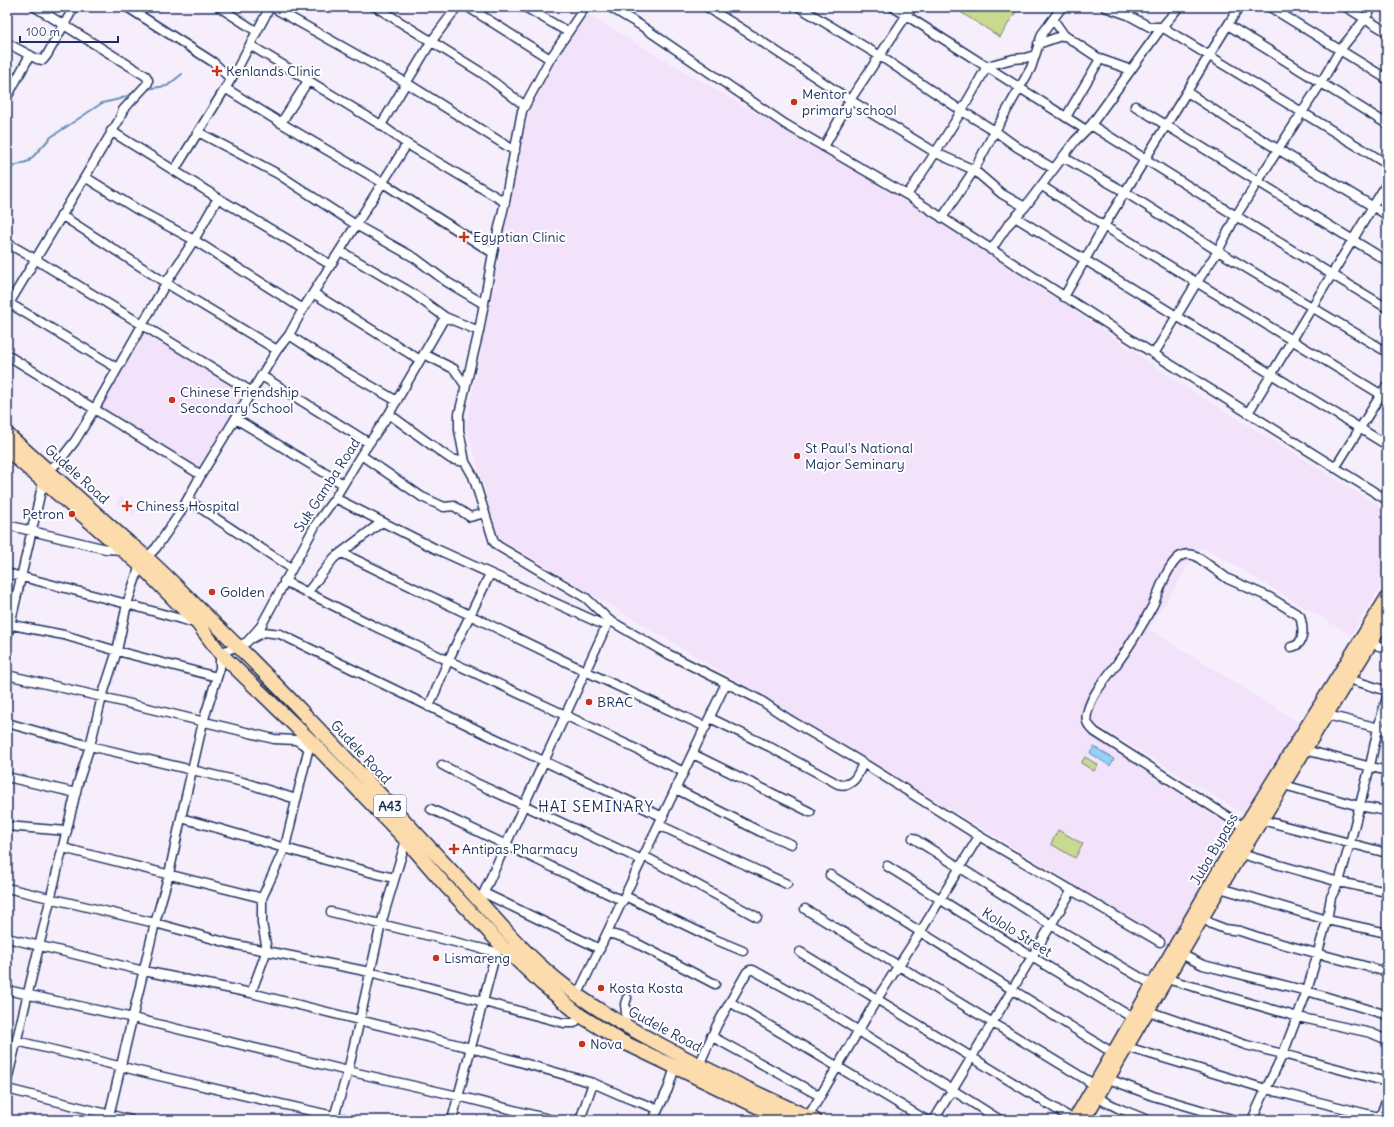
<svg xmlns="http://www.w3.org/2000/svg" width="1394" height="1127" font-family="Delius,sans-serif">
  <style>
    .built { fill: #f2e2fa }
    .green { fill: #c9d98d; stroke: #728476 }
    .water { fill: #96d2f7; stroke: #6591ba }
    .lines { fill: none; stroke-linecap: round; stroke-linejoin: round }
    .stream { stroke: #6591ba; stroke-width: 2 }
    .minor-casing { stroke: #1b2f5e; stroke-width: 11 }
    .primary-casing { stroke: #1b2f5e; stroke-width: 15 }
    .trunk-casing { stroke: #1b2f5e; stroke-width: 16 }
    .minor { stroke: #fff; stroke-width: 8 }
    .primary { stroke: #fcdcac; stroke-width: 12 }
    .trunk { stroke: #fcdcac; stroke-width: 13 }
    .poi-dot { fill: #c8321e; stroke: #fff; stroke-width: 1.5 }
    .labels { text-anchor: middle; dominant-baseline: central; stroke-width: 4; stroke-linejoin: round; paint-order: stroke }
    .shield { fill: #fff; stroke: #5f6d8e; stroke-width: 1 }
    .shield-label { font-size: 13px; font-weight: bold; fill: #1b2f5e }
    .poi-label { font-size: 14px; fill: #1b2f5e; stroke: #fff; text-anchor: start }
    .street-label { font-size: 14px; fill: #1b2f5e; stroke: #fff }
    .neighbourhood-label { font-size: 15px; letter-spacing: 1px; fill: #1b2f5e; stroke: #fff }
  </style>
  <rect width="100%" height="100%" fill="#f7eefc"/>
  <filter id="ink" filterUnits="userSpaceOnUse"><feTurbulence type="fractalNoise" baseFrequency=".025" numOctaves="2"/><feDisplacementMap in="SourceGraphic" scale="8" xChannelSelector="R" yChannelSelector="G"/><feConvolveMatrix kernelMatrix="1 2 1 2 8 2 1 2 1" color-interpolation-filters="sRGB"/></filter>
  <g filter="url(#ink)">
    <path class="built" d="M 586,14 L 929,214 L 1101,329 L 1170,377 L 1387,511 L 1387,575 L 1351,635 L 1209,550 L 1200,547 L 1149,629 L 1303,725 L 1247,816 L 1098,725 L 1092,736 L 1237,832 L 1173,943 L 499,538 L 466,426 L 531,102 Z
      M 144,330 L 246,392 L 198,467 L 98,407 Z
      M 121,496 L 137,510 L 132,516 L 116,502 Z"/>
    <path class="green" d="M 952,7 L 1019,7 L 1000,37 Z
      M 1085,757 L 1098,765 L 1094,771 L 1081,763 Z
      M 1058,830 L 1083,844 L 1075,858 L 1051,844 Z"/>
    <path class="water" d="M 1094,747 L 1114,759 L 1110,766 L 1090,753 Z"/>
    <g class="lines">
      <path class="stream" d="M 146,89 L 167,86 L 182,74
        M 7,175 L 14,166 L 29,161 L 51,137 L 102,103 L 120,99 L 134,93"/>
      <g class="minor-casing">
        <path id="minor" d="M 127,7 L 213,62 L 231,79
          M 219,7 L 256,31
          M 272,7 L 405,82 L 515,151
          M 376,7 L 482,73 L 525,106
          M 468,7 L 550,59
          M 525,7 L 568,32
          M 585,7 L 550,59 L 522,111 L 505,202 L 493,253 L 479,331 L 459,414 L 459,430 L 465,462 L 473,476 L 494,542 L 498,546 L 586,598 L 609,620 L 664,652 L 760,700 L 790,720 L 863,763 L 979,836 L 1160,942
          M 610,7 L 640,25 L 785,124 L 907,195 L 1154,354 L 1387,500
          M 707,7 L 753,36 L 850,100 L 936,153 L 974,170 L 1002,194 L 1025,207
          M 799,7 L 880,56 L 962,111 L 995,131 L 1017,147 L 1054,169
          M 893,7 L 1086,130
          M 1105,7 L 1128,15 L 1150,27 L 1162,27 L 1387,164
          M 1270,7 L 1387,79
          M 1346,7 L 1387,32
          M 1053,19 L 1064,35 L 1100,59 L 1131,70
          M 1228,25 L 1387,124
          M 7,43 L 37,59 L 43,60 L 47,55 L 74,7
          M 1038,44 L 1064,35
          M 250,45 L 381,125 L 407,144 L 505,202
          M 225,88 L 281,123 L 383,183 L 493,253
          M 1187,92 L 1231,121 L 1387,215
          M 7,97 L 30,55
          M 1135,106 L 1387,261
          M 1066,117 L 1100,59
          M 281,123 L 308,81
          M 381,125 L 431,42 L 457,7
          M 1091,125 L 1236,216 L 1387,308
          M 111,131 L 218,198 L 331,265
          M 198,132 L 278,174 L 356,225 L 415,258 L 447,282 L 484,304
          M 824,147 L 850,100 L 912,7
          M 1063,157 L 1125,192 L 1218,251 L 1387,352
          M 174,171 L 236,71 L 270,7
          M 85,177 L 138,210 L 194,240 L 303,309
          M 1042,186 L 1104,226 L 1387,398
          M 907,195 C 936,153 963,111 987,66 L 1013,59 L 1025,58 L 1035,55
          M 61,215 L 166,283 L 277,350
          M 1015,217 L 1387,445
          M 942,218 L 974,170 L 995,131 L 1031,68 L 1042,34 L 1062,7
          M 7,243 L 35,259 L 252,392
          M 991,250 L 1008,225 L 1025,207 L 1075,141 L 1091,125 L 1162,27 L 1179,7
          M 340,251 L 412,293 L 445,317 L 479,331
          M 313,293 L 420,360
          M 1064,297 L 1104,226 L 1239,7
          M 7,302 L 117,368
          M 7,307 L 119,120 L 123,110 L 148,83 L 148,80 L 146,76 L 35,7
          M 289,335 L 340,368 L 397,401
          M 424,354 L 454,369 L 465,385
          M 1154,354 L 1197,282 L 1218,251 L 1236,216 L 1258,181 L 1321,83 L 1340,50 L 1365,19 L 1372,7
          M 7,355 L 201,475
          M 262,376 L 369,443
          M 1248,413 L 1387,183
          M 389,414 L 441,452 L 451,459 L 465,462
          M 236,419 L 343,484
          M 361,455 L 422,497 L 444,507 L 454,506 L 470,517 L 485,513
          M 1335,468 L 1387,385
          M 49,471 L 61,459 L 75,441 L 94,410 L 166,283 L 194,240 L 218,198
          M 335,498 L 434,548 L 606,626
          M 188,500 L 291,568
          M 7,525 L 106,549 L 123,550
          M 342,553 L 585,671 L 706,727
          M 147,557 L 156,548 L 180,513 L 201,475 L 277,350 L 289,335 L 303,309 L 407,144
          M 7,573 L 127,604 L 195,623
          M 284,581 L 374,626 L 565,715 L 684,772
          M 307,593 L 334,558 L 382,522
          M 7,624 L 64,635 L 117,651 L 217,677
          M 7,638 L 43,482
          M 253,638 L 264,632 L 280,634 L 486,734 L 663,817
          M 1371,644 L 1387,648
          M 7,675 L 102,697 L 250,733 L 274,739 L 296,740 L 309,748
          M 1349,679 L 1387,691
          M 429,707 L 448,661 L 490,574
          M 1327,715 L 1387,730
          M 710,718 L 770,747 L 838,784 C 853,788 858,775 863,763
          M 7,723 L 90,746 L 243,782 L 296,799
          M 1305,750 L 1387,771
          M 693,754 L 810,812
          M 442,765 L 478,784 L 642,860
          M 7,777 L 76,793
          M 1284,785 L 1359,806 L 1387,811
          M 676,789 L 761,832 L 791,844
          M 431,809 L 623,901
          M 181,818 C 252,837 322,861 394,878
          M 1262,820 L 1387,853
          M 659,825 L 787,884
          M 7,826 L 67,831
          M 1244,827 L 1095,732 C 1089,726 1085,722 1087,714 C 1091,694 1107,678 1118,662 C 1131,644 1143,624 1153,605 C 1160,590 1166,568 1179,557 C 1185,553 1190,554 1196,556 L 1228,579 L 1269,597 L 1300,616 C 1303,627 1306,645 1291,647
          M 913,838 L 1051,925 L 1153,985
          M 63,848 L 262,898
          M 1241,854 L 1339,882 L 1387,892
          M 644,856 L 757,917
          M 887,866 L 1032,957 L 1133,1018
          M 830,875 L 1113,1053
          M 7,888 L 155,923 L 232,944 L 370,972 L 564,1023 L 574,1023 L 581,1016
          M 1220,888 L 1327,920 L 1387,933
          M 484,893 L 600,949
          M 625,896 L 714,939 L 743,951
          M 480,901 L 609,620
          M 805,909 L 1095,1085
          M 331,912 L 496,952
          M 1202,918 L 1212,924 L 1225,929 L 1240,931 L 1264,939 L 1387,972
          M 608,933 L 622,937 L 636,943 L 715,984
          M 7,938 L 144,971 L 251,993 L 471,1048 L 593,1083 L 625,1097 L 658,1109
          M 800,952 L 1074,1120
          M 1181,954 L 1203,965 L 1307,991 L 1387,1015
          M 1167,979 L 1298,1017 L 1371,1033 L 1387,1040
          M 7,990 L 133,1018 L 348,1071 L 458,1096 L 553,1120
          M 251,993 L 267,950 L 262,923 L 262,898 L 285,847 L 307,755 L 309,748 L 313,745
          M 577,996 L 726,683
          M 730,1002 L 926,1120
          M 1148,1011 L 1246,1045 L 1283,1054 L 1387,1082
          M 625,1026 L 626,1013 L 625,1004 L 627,998
          M 711,1036 L 820,1096
          M 17,1041 L 155,1075 L 351,1120
          M 1127,1047 L 1266,1089 L 1283,1054 L 1307,991 L 1327,920 L 1331,897 L 1339,882 L 1350,843 L 1370,766 L 1378,728 L 1387,697
          M 699,1065 L 717,1025 L 747,972 L 750,970 L 753,970 L 824,1009 L 1000,1120
          M 1109,1079 L 1153,1096 L 1235,1120
          M 7,1081 L 78,783 L 90,746 L 102,697 L 117,651 L 127,604 L 140,565
          M 7,1089 L 131,1120
          M 1098,1098 L 1118,1108 L 1148,1120
          M 808,1117 L 877,999 L 921,931 L 979,836
          M 108,1120 L 155,923 L 169,874 L 181,818 L 203,722 L 220,668 L 220,653 L 247,642 L 261,626 L 316,524 L 335,498 L 361,455 L 389,414 L 445,317
          M 333,1120 L 348,1071 L 360,1019 L 381,924 L 407,837
          M 452,1120 L 496,952 L 504,948
          M 580,1120 L 593,1083
          M 653,1120 L 668,1089 L 675,1067
          M 934,1120 L 1072,890
          M 1252,1120 L 1266,1089 L 1387,1119
          M 1379,1120 L 1387,1098"/>
      </g>
      <g class="primary-casing">
        <path id="primary" d="M 1074,1120 L 1244,827 L 1387,597
          M 1084,1120 L 1220,888 L 1387,617"/>
      </g>
      <g class="trunk-casing">
        <path id="trunk" d="M 7,434 L 128,542 C 159,566 185,596 214,623 C 299,705 379,794 460,880 C 491,913 520,950 555,978 C 589,1006 625,1026 663,1046 C 713,1073 764,1097 815,1120
          M 7,450 L 140,565 L 198,624 L 220,653 L 314,744 L 406,840 L 446,886 L 504,948 L 541,983 L 581,1016 L 621,1041 L 785,1120"/>
      </g>
      <use href="#minor" class="minor"/>
      <use href="#primary" class="primary"/>
      <use href="#trunk" class="trunk"/>
    </g>
  </g>
  <g class="poi-dot">
    <path d="M215 65h4v4h4v4h-4v4h-4v-4h-4v-4h4z"/>
    <circle cx="794" cy="102" r="4"/>
    <path d="M462 231h4v4h4v4h-4v4h-4v-4h-4v-4h4z"/>
    <circle cx="172" cy="400" r="4"/>
    <circle cx="797" cy="456" r="4"/>
    <path d="M125 500h4v4h4v4h-4v4h-4v-4h-4v-4h4z"/>
    <circle cx="72" cy="514" r="4"/>
    <circle cx="212" cy="592" r="4"/>
    <circle cx="589" cy="702" r="4"/>
    <path d="M452 843h4v4h4v4h-4v4h-4v-4h-4v-4h4z"/>
    <circle cx="436" cy="958" r="4"/>
    <circle cx="601" cy="988" r="4"/>
    <circle cx="582" cy="1044" r="4"/>
  </g>
  <g class="labels">
    <rect class="shield" x="374" y="795" width="32" height="22" rx="3"/>
    <g class="shield-label">
      <text x="390" y="806">A43</text>
    </g>
    <g class="poi-label">
      <text x="226" y="71">Kenlands Clinic</text>
      <text x="802" y="94">Mentor<tspan x="802" dy="16">primary school</tspan></text>
      <text x="473" y="237">Egyptian Clinic</text>
      <text x="180" y="392">Chinese Friendship<tspan x="180" dy="16">Secondary School</tspan></text>
      <text x="805" y="448">St Paul's National<tspan x="805" dy="16">Major Seminary</tspan></text>
      <text x="136" y="506">Chiness Hospital</text>
      <text x="64" y="514" text-anchor="end">Petron</text>
      <text x="220" y="592">Golden</text>
      <text x="597" y="702">BRAC</text>
      <text x="462" y="849">Antipas Pharmacy</text>
      <text x="444" y="958">Lismareng</text>
      <text x="609" y="988">Kosta Kosta</text>
      <text x="590" y="1044">Nova</text>
    </g>
    <g class="street-label">
      <text transform="translate(77 474) rotate(42)">Gudele Road</text>
      <text transform="translate(327 485) rotate(-57)">Suk Gamba Road</text>
      <text transform="translate(361 752) rotate(47)">Gudele Road</text>
      <text transform="translate(1214 849) rotate(-60)">Juba Bypass</text>
      <text transform="translate(1017 932) rotate(32)">Kololo Street</text>
      <text transform="translate(665 1029) rotate(28)">Gudele Road</text>
    </g>
    <g class="neighbourhood-label">
      <text x="596" y="806">HAI SEMINARY</text>
    </g>
  </g>
  <rect width="1394" height="1127" fill="none" stroke="#fff" stroke-width="24"/>
  <rect x="12" y="12" width="1370" height="1103" fill="none" stroke="#1b2f5e" stroke-width="1.5" filter="url(#ink)"/>
  <path d="M20 36v6h98v-6" fill="none" stroke="#1b2f5e" stroke-width="2"/>
  <text x="26" y="36" font-size="12" fill="#1b2f5e" stroke="#ffffff" stroke-width="3" paint-order="stroke">100 m</text>
</svg>
